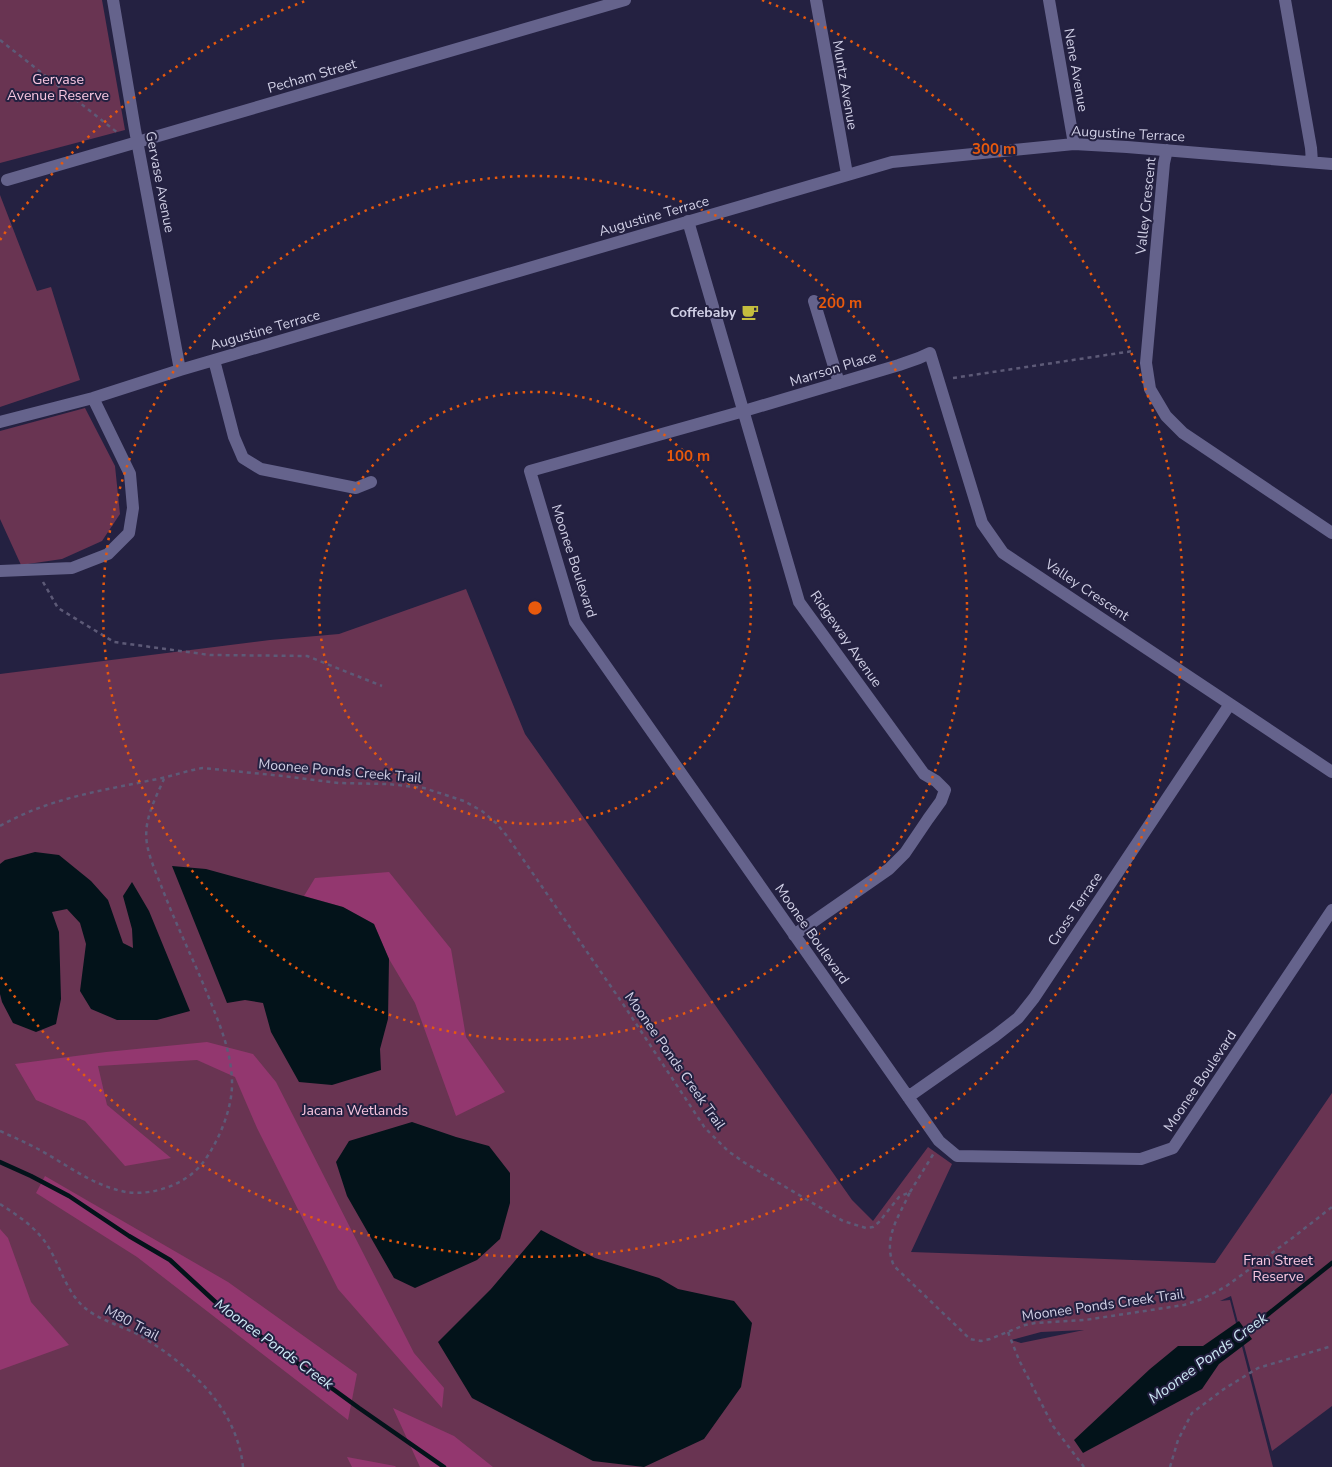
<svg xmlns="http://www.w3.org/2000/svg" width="1332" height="1467" font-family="'Nunito Sans',sans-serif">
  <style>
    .green { fill: #693452; fill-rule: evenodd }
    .forest { fill: #93376f }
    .water { fill: #03131a }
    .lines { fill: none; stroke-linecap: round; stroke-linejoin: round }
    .stream { stroke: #03131a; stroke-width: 4.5 }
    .path { stroke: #5d5a77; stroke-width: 2.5; stroke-dasharray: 4 4; stroke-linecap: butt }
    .minor { stroke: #65638c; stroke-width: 12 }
    .ring { fill: none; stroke: #e8590c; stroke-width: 2.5; stroke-dasharray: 2.5 5 }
    .labels { text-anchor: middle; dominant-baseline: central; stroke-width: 4; stroke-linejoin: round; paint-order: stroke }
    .street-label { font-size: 14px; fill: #d0cfe5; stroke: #242141 }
    .park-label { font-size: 14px; fill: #fac7e1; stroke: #242141 }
    .poi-label { font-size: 14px; font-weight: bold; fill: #d0cfe5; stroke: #242141; text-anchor: end }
    .water-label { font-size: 15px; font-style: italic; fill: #ceeaf6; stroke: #242141 }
    .centre { fill: #e8590c; stroke: #242141; stroke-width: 2.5 }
    .ring-label { font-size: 15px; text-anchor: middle; font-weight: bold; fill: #e8590c; stroke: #242141; stroke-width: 4; stroke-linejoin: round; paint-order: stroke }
  </style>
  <rect width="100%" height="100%" fill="#242141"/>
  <path class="green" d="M 0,0 L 102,0 L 125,130 L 0,163 Z
    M 0,195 L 37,291 L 51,287 L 80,380 L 0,407 Z
    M 85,408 L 115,466 L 120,514 L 102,541 L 62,559 L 21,565 L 0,519 L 0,431 Z
    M 466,589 L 525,734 L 852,1200 L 873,1221 L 928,1147 L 952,1164 L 911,1252 L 1215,1263 L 1332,1093 L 1332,1406 L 1272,1451 L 1231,1296 L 1220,1301 L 1230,1300 L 1273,1467 L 0,1467 L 0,674 L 270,640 L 339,634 ZM 1084,1330 L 1021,1343 L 1011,1340 L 1041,1332 Z"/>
  <path class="forest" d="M 389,872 L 451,949 L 466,1037 L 505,1092 L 456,1116 L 415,1003 L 389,959 L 374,924 L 343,907 L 304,896 L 315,878 Z
    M 207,1042 L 253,1054 L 276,1082 L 414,1353 L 444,1388 L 442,1408 L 338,1289 L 257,1128 L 235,1077 L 197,1060 L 98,1066 L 107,1105 L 171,1158 L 125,1166 L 85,1121 L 36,1100 L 15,1064 L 106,1052 Z
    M 45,1176 L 228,1282 L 357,1374 L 348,1420 L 137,1257 L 36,1193 Z
    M 0,1229 L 8,1238 L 31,1302 L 69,1345 L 0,1370 Z
    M 393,1408 L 454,1436 L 493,1467 L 420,1467 Z
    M 347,1457 L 395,1466 L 396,1467 L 352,1467 Z"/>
  <path class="water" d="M 35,852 L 59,855 L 91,881 L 108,900 L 123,943 L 133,948 L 132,929 L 123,896 L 132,882 L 149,911 L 190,1011 L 157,1020 L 117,1020 L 91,1009 L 80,991 L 86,944 L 80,923 L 67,909 L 52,912 L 59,932 L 61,999 L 56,1024 L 36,1032 L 13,1023 L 2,1002 L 0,994 L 0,864 L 5,860 Z
    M 172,866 L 206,869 L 343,907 L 374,924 L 389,959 L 388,1019 L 380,1049 L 381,1070 L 332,1085 L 299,1082 L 271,1032 L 263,1003 L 245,1000 L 227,1003 Z
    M 412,1122 L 456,1137 L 489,1146 L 510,1173 L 510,1203 L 500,1239 L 477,1260 L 415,1288 L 394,1278 L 347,1196 L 336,1162 L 349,1141 Z
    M 541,1230 L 595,1258 L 659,1278 L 678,1289 L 734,1301 L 752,1323 L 741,1387 L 704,1439 L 644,1467 L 593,1461 L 472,1398 L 438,1342 L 491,1289 Z
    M 1239,1321 L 1252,1339 L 1219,1364 L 1202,1389 L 1083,1453 L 1074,1440 L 1150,1369 L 1178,1346 L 1203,1346 Z"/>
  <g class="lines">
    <path class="stream" d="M 0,1162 L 31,1176 L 69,1196 L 129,1236 L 170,1260 L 223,1309 L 359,1408 L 444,1467
      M 1242,1335 L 1332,1263"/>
    <path class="path" d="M 0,40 L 118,133
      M 953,378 L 1133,351
      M 43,582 L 58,608 L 114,642 L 210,655 L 307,656 L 382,686
      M 0,826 C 51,797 106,790 162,778 C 176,775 189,770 203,768 L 283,776 L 339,783 L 388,784 L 424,788 L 464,801 L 482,811 L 496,823 L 507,836 L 623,1004 L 705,1128 L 728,1151 L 745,1163 L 843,1221 L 866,1228 L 873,1227 L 879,1222 L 899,1197 L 910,1192 C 899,1217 882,1238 894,1266 L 970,1339 L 981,1341 L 990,1339 L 1025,1325 L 1035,1323 L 1085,1320 L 1184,1305 L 1202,1299 L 1225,1287 L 1291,1239 L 1332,1207
      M 0,1131 C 13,1137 25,1142 38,1149 C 66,1164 93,1186 126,1192 C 152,1196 184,1185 201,1165 C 218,1144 233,1108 232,1081 C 231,1051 220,1025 209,998 C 195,963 178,929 164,893 C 158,877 150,861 147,844 C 143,821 155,799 164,779
      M 910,1192 L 934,1153
      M 0,1204 C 17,1215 34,1226 46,1243 C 60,1264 65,1291 85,1308 C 99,1320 122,1326 139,1335 C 188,1364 237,1407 243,1467
      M 1008,1332 L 1019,1360 L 1053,1426 L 1084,1467
      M 1170,1467 L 1178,1440 L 1192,1413 L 1224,1389 L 1258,1368 L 1332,1346"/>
    <path class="minor" d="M 113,0 L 135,130 L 180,370
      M 816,0 L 847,174
      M 1049,0 L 1074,144
      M 1285,0 L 1311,148 L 1312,162
      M 1167,150 L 1164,163 L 1146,363 L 1150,389 L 1166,416 L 1183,433 L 1332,533
      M 7,180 L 625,0
      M 688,221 L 799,602 L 924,774 L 936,781 L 945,790 L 941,801 L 928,819 L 905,853 L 889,869 L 794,935
      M 814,301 L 839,383
      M 214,360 L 234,437 L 243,458 L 261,469 L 356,488 L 371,482
      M 0,422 L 93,398 L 180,370 L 892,162 L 1074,144 L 1127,147 L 1332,164
      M 0,571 L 72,568 L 108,554 L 129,533 L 133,508 L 130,474 L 93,398
      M 1332,772 L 1003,553 L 982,523 L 930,353 L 919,358 L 899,365 L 744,411 L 530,471 L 575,622 L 939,1141 L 957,1156 L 1141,1159 L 1173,1148 L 1332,910
      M 908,1097 L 995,1036 L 1018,1018 L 1034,998 L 1230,704"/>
  </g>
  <g class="ring">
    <circle cx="535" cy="608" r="216"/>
    <circle cx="535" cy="608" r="432"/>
    <path d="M0 240A649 649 0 0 1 308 0M762 0A649 649 0 1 1 0 976"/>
  </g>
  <defs>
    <g id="cafe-bare" transform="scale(1.35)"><path d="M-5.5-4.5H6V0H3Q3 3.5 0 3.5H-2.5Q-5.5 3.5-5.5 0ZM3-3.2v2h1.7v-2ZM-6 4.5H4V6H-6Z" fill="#c4bd3e" stroke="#242141" stroke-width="2.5" paint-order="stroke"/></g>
  </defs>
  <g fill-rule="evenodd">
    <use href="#cafe-bare" x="750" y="312"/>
  </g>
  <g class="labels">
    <g class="street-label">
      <text transform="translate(1076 70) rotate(80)">Nene Avenue</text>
      <text transform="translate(312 76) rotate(-16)">Pecham Street</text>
      <text transform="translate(845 85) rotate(80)">Muntz Avenue</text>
      <text transform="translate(1128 134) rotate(3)">Augustine Terrace</text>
      <text transform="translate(160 182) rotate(79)">Gervase Avenue</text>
      <text transform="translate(1146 206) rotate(-84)">Valley Crescent</text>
      <text transform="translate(654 216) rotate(-16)">Augustine Terrace</text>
      <text transform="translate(265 330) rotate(-16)">Augustine Terrace</text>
      <text transform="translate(833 369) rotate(-17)">Marrson Place</text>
      <text transform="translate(574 561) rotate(72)">Moonee Boulevard</text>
      <text transform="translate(1087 590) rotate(34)">Valley Crescent</text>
      <text transform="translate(846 639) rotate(55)">Ridgeway Avenue</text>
      <text transform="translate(340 771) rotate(5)">Moonee Ponds Creek Trail</text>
      <text transform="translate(1075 909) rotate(-56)">Cross Terrace</text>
      <text transform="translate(812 934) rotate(55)">Moonee Boulevard</text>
      <text transform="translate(675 1061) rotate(55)">Moonee Ponds Creek Trail</text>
      <text transform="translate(1200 1081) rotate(-56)">Moonee Boulevard</text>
      <text transform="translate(1103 1305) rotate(-8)">Moonee Ponds Creek Trail</text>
      <text transform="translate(132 1323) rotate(28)">M80 Trail</text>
    </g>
    <g class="park-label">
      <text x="58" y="79">Gervase<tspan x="58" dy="16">Avenue Reserve</tspan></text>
      <text x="355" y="1110">Jacana Wetlands</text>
      <text x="1278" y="1260">Fran Street<tspan x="1278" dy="16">Reserve</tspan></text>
    </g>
    <g class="poi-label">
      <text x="736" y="312">Coffebaby</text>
    </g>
    <g class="water-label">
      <text transform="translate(274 1344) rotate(36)">Moonee Ponds Creek</text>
      <text transform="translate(1208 1358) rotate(-36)">Moonee Ponds Creek</text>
    </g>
  </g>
  <circle cx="535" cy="608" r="8" class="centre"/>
  <g class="ring-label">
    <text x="994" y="154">300 m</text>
    <text x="840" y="308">200 m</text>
    <text x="688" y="461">100 m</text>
  </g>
</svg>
